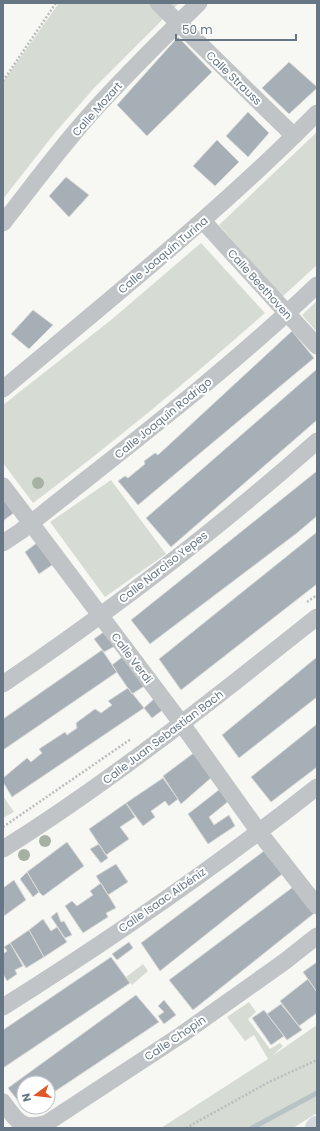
<svg xmlns="http://www.w3.org/2000/svg" width="320" height="1131" font-family="Poppins,sans-serif">
  <style>
    .green { fill: #d6dcd3 }
    .lines { fill: none; stroke-linecap: round; stroke-linejoin: round }
    .stream { stroke: #b8c3c8; stroke-width: 5 }
    .building { fill: #a6afb5; stroke: #d8d8d6 }
    .path { stroke: #babdbf; stroke-width: 2.5; stroke-dasharray: 2 2; stroke-linecap: butt }
    .minor { stroke: #c0c4c7; stroke-width: 17 }
    .major { stroke: #d4d9dd; stroke-width: 22 }
    .tree { fill: #a7b1a3 }
    .labels { text-anchor: middle; dominant-baseline: central; stroke-width: 4; stroke-linejoin: round; paint-order: stroke }
    .street-label { font-size: 11px; fill: #667684; stroke: #fff }
  </style>
  <rect width="100%" height="100%" fill="#f7f7f3"/>
  <path class="green" d="M 59,3 L 179,3 L 95,87 L 54,134 L 3,199 L 3,82 Z
    M 317,132 L 317,265 L 282,297 L 219,225 Z
    M 201,243 L 265,313 C 190,379 113,443 33,503 L 3,463 L 3,405 L 111,320 Z
    M 317,301 L 317,332 L 302,315 Z
    M 111,480 L 166,554 L 105,597 L 50,522 Z
    M 3,796 L 14,812 L 3,818 Z
    M 143,964 L 148,971 L 132,985 L 126,977 Z
    M 249,1002 L 256,1012 L 248,1019 L 270,1049 L 280,1043 L 283,1046 L 272,1056 L 317,1025 L 317,1113 L 293,1128 L 161,1128 L 268,1059 L 254,1035 L 245,1041 L 227,1017 Z"/>
  <g class="lines">
    <path class="stream" d="M 252,1128 L 317,1093"/>
  </g>
  <path class="building" d="M 178,37 L 212,72 L 147,136 L 117,105 Z
    M 289,62 L 317,87 L 317,88 L 289,114 L 262,88 Z
    M 248,112 L 269,133 L 248,157 L 226,136 Z
    M 217,140 L 239,162 L 215,186 L 193,166 Z
    M 66,177 L 89,195 L 69,217 L 49,196 Z
    M 33,310 L 53,325 L 29,349 L 11,334 Z
    M 292,331 L 314,358 L 138,505 L 118,481 L 125,476 L 128,478 L 145,464 L 144,461 L 155,453 L 158,455 Z
    M 317,369 L 317,420 L 171,547 L 146,518 Z
    M 317,471 L 317,516 L 297,533 L 150,644 L 131,620 Z
    M 3,491 L 15,512 L 3,521 Z
    M 317,532 L 317,584 L 181,690 L 159,659 Z
    M 38,542 L 55,563 L 39,574 L 25,552 Z
    M 105,631 L 115,646 L 104,652 L 94,639 Z
    M 102,650 L 117,672 L 3,750 L 3,719 Z
    M 125,655 L 146,685 L 132,694 L 112,665 Z
    M 317,657 L 317,697 L 239,758 L 222,735 Z
    M 128,688 L 144,708 L 12,797 L 3,782 L 3,778 L 27,758 L 31,762 L 42,753 L 39,749 L 65,732 L 67,735 L 77,728 L 76,723 L 95,709 L 101,713 L 112,705 L 108,701 Z
    M 155,698 L 164,709 L 152,718 L 144,708 Z
    M 317,724 L 317,767 L 271,802 L 251,777 Z
    M 195,752 L 212,777 L 181,804 L 163,776 Z
    M 163,778 L 178,799 L 169,806 L 165,801 L 151,811 L 155,817 L 143,826 L 126,803 Z
    M 220,789 L 230,800 L 209,817 L 214,825 L 229,815 L 235,826 L 208,844 L 188,814 Z
    M 126,803 L 135,817 L 120,827 L 129,839 L 106,855 L 89,829 Z
    M 67,842 L 84,866 L 43,896 L 39,892 L 27,872 Z
    M 99,844 L 108,858 L 101,863 L 90,849 Z
    M 268,848 L 286,871 L 160,971 L 141,943 Z
    M 116,864 L 128,882 L 108,895 L 96,876 Z
    M 27,872 L 39,892 L 33,897 L 20,879 Z
    M 14,880 L 26,900 L 4,916 L 3,888 Z
    M 101,883 L 116,908 L 106,913 L 108,917 L 83,933 L 65,906 L 72,901 L 77,906 L 93,895 L 90,891 Z
    M 297,884 L 317,911 L 193,1010 L 169,980 Z
    M 57,912 L 61,922 L 64,921 L 72,935 L 65,938 L 51,917 Z
    M 43,919 L 51,931 L 57,927 L 67,942 L 44,957 L 29,930 Z
    M 29,930 L 44,957 L 26,968 L 10,943 Z
    M 129,942 L 133,948 L 117,960 L 112,954 Z
    M 10,943 L 23,966 L 15,970 L 17,974 L 7,981 L 3,974 L 3,954 L 7,951 L 4,947 Z
    M 111,957 L 130,983 L 3,1068 L 3,1030 Z
    M 317,962 L 317,992 L 303,972 Z
    M 308,979 L 317,992 L 317,1013 L 299,1026 L 280,1001 Z
    M 136,995 L 159,1022 L 48,1096 L 48,1083 L 24,1083 L 24,1107 L 31,1107 L 26,1111 L 8,1088 Z
    M 164,1000 L 176,1015 L 164,1024 L 158,1016 L 164,1012 L 158,1006 Z
    M 281,1004 L 302,1030 L 287,1040 L 267,1014 Z
    M 264,1010 L 284,1036 L 271,1045 L 252,1018 Z"/>
  <g class="lines">
    <path class="path" d="M 3,81 L 56,3
      M 307,602 L 317,595
      M 3,827 L 131,739
      M 186,1128 L 269,1082 L 317,1060"/>
    <path class="minor" d="M 158,3 L 294,136
      M 203,221 L 317,346
      M 3,223 C 33,185 62,145 95,109 C 128,73 163,38 199,3
      M 3,389 C 110,299 219,212 317,113
      M 3,486 L 182,724 L 259,832 L 317,906
      M 3,543 L 21,531 C 121,451 224,374 317,285
      M 3,684 C 112,610 218,529 317,441
      M 3,849 C 113,780 215,698 317,617
      M 3,1007 C 111,939 217,866 317,787
      M 3,1102 C 17,1121 21,1131 47,1123 L 181,1035 L 284,962 L 317,936"/>
    <path class="major" d="M 316,1128 L 317,1127"/>
  </g>
  <g class="tree">
    <circle cx="38" cy="483" r="6"/>
    <circle cx="45" cy="841" r="6"/>
    <circle cx="24" cy="855" r="6"/>
  </g>
  <g class="labels">
    <g class="street-label">
      <text transform="translate(234 78) rotate(44)">Calle Strauss</text>
      <text transform="translate(97 109) rotate(-48)">Calle Mozart</text>
      <text transform="translate(163 255) rotate(-40)">Calle Joaquín Turina</text>
      <text transform="translate(260 284) rotate(48)">Calle Beethoven</text>
      <text transform="translate(163 418) rotate(-39)">Calle Joaquín Rodrigo</text>
      <text transform="translate(163 567) rotate(-38)">Calle Narciso Yepes</text>
      <text transform="translate(132 658) rotate(53)">Calle Verdi</text>
      <text transform="translate(163 737) rotate(-37)">Calle Juan Sebastian Bach</text>
      <text transform="translate(162 900) rotate(-35)">Calle Isaac Albéniz</text>
      <text transform="translate(175 1038) rotate(-34)">Calle Chopin</text>
    </g>
  </g>
  <rect width="320" height="1131" fill="none" stroke="#667684" stroke-width="8"/>
  <g transform="translate(36 1095) rotate(255)"><circle r="19" fill="#ffffff" stroke="#c2c8ce"/>
  <path d="M0-3L7 15L0 10L-7 15Z" fill="#e25728"/>
  <text y="-6" font-size="11" font-weight="bold" text-anchor="middle" fill="#667684">N</text>
  </g>
  <path d="M176 34v6h120v-6" fill="none" stroke="#667684" stroke-width="2"/>
  <text x="182" y="34" font-size="12" fill="#667684" stroke="#ffffff" stroke-width="3" paint-order="stroke">50 m</text>
</svg>
